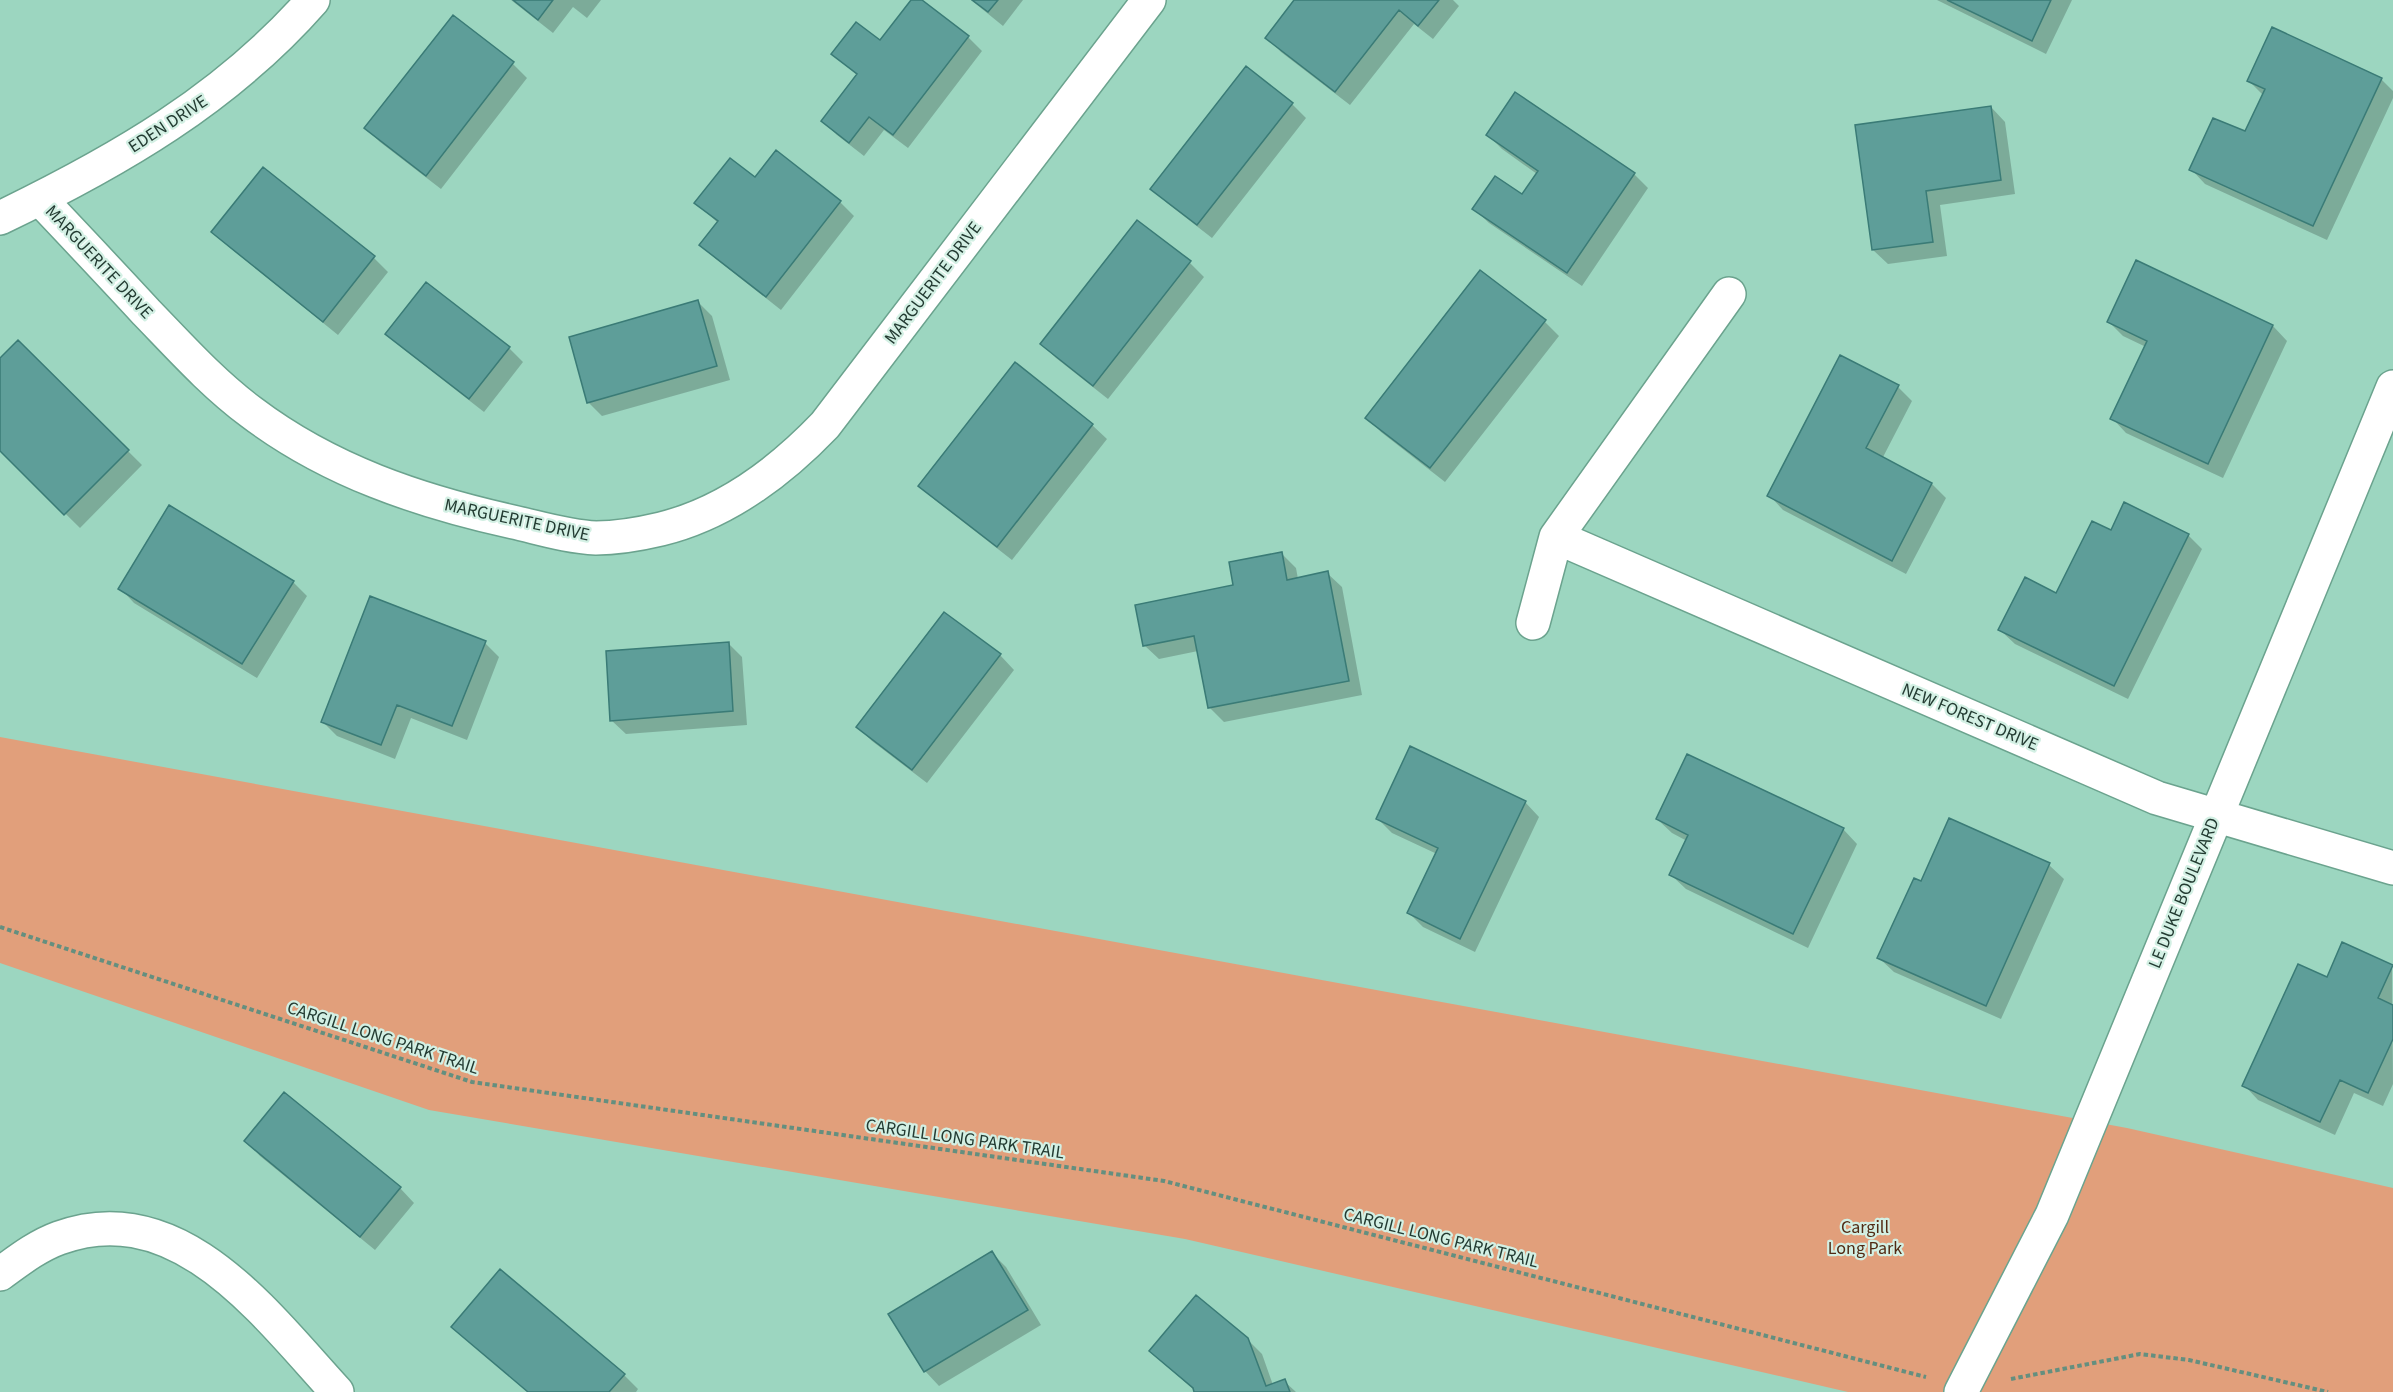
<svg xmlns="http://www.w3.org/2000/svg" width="2393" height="1392" font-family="'Source Sans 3',sans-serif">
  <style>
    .green { fill: #e19f7b }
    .shadow { fill: #0003 }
    .building { fill: #5e9e99; stroke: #3a7b76; stroke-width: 1.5 }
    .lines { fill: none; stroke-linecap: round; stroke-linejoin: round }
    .minor-casing { stroke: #6ba38e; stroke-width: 36 }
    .path { stroke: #648f7f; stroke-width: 4; stroke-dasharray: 4.5 3; stroke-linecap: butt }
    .minor { stroke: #fff; stroke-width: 33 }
    .labels { text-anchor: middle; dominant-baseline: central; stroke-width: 4.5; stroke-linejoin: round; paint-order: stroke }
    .street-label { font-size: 18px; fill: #233b32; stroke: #d3f0e4 }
    .park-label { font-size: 18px; fill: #512a13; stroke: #d3f0e4 }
  </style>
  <rect width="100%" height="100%" fill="#9cd6c0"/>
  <path class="green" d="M 0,737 L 2127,1128 L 2393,1188 L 2393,1392 L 1848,1392 L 1185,1239 L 429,1110 L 0,963 Z"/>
  <path class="shadow" d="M 511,0 L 601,0 L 587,18 L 573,7 L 553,33 Z
    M 913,0 L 920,0 L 968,37 L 982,51 L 908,148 L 884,130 L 864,156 L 837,135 L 823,121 L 858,76 L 833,54 L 880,42 Z
    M 971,0 L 1023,0 L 1003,26 Z
    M 1296,0 L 1453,0 L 1459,6 L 1433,39 L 1414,24 L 1350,105 L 1281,52 L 1267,37 Z
    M 1937,0 L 2072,0 L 2046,54 Z
    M 453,17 L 513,64 L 527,78 L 441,189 L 380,142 L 366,128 Z
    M 2381,79 L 2393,91 L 2393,98 L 2327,240 L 2205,184 L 2191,169 L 2245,133 L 2263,95 L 2249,81 Z
    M 1292,104 L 1306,118 L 1212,238 L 1167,203 L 1152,189 Z
    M 1991,107 L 2005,122 L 2015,194 L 1940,205 L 1947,256 L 1888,264 L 1873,250 Z
    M 1488,135 L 1634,174 L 1648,188 L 1582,286 L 1489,223 L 1474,209 L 1522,197 L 1537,174 L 1502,149 Z
    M 776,152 L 840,202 L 854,216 L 781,310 L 716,259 L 701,245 L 718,223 L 696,203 L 755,179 Z
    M 263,169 L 374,258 L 388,272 L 338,335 L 228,246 L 213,232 Z
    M 2137,262 L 2273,326 L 2287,341 L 2223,478 L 2126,433 L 2112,418 L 2146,347 L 2123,336 L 2109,322 Z
    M 1190,263 L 1204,277 L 1108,399 L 1056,358 L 1042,344 Z
    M 698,302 L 712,316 L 730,380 L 602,416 L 588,402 Z
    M 1545,322 L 1559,336 L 1445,482 L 1381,432 L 1367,417 Z
    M 387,333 L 509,348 L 523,362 L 484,412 L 402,348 Z
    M 18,342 L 142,465 L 80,528 L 0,449 L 0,360 Z
    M 1015,365 L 1092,425 L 1107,439 L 1012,560 L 935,500 L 920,486 Z
    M 1898,387 L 1912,401 L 1882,459 L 1932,484 L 1946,498 L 1906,574 L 1783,510 L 1769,495 Z
    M 2112,532 L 2188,535 L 2202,549 L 2128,699 L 2015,644 L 2000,630 L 2057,595 Z
    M 1281,553 L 1296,568 L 1298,579 L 1327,573 L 1342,587 L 1362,695 L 1224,722 L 1210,708 L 1198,651 L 1159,659 L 1144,645 Z
    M 293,582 L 307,596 L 257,678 L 134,603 L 120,588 Z
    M 485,643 L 499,657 L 467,740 L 411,718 L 395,759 L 337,736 L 323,722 Z
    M 728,643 L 742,657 L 747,725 L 626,734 L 611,720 Z
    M 1000,655 L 1014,670 L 927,783 L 872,741 L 858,727 Z
    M 1525,802 L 1539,817 L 1475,952 L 1423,927 L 1409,913 L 1437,854 L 1392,833 L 1378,819 Z
    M 1657,819 L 1843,829 L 1857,844 L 1808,948 L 1686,889 L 1671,875 L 1687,841 L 1672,833 Z
    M 1950,820 L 2049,865 L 2064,879 L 2001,1019 L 1894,972 L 1879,958 L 1922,883 Z
    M 2392,966 L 2393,1084 L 2383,1106 L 2354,1093 L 2335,1135 L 2258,1100 L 2244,1085 L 2328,979 Z
    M 246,1141 L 400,1188 L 414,1203 L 375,1250 L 260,1156 Z
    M 992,1253 L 1006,1267 L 1041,1325 L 939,1386 L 925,1371 L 891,1314 Z
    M 453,1327 L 624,1375 L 638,1389 L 636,1392 L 528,1392 Z
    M 1247,1339 L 1262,1354 L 1273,1385 L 1284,1381 L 1296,1392 L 1196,1392 L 1151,1351 Z"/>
  <path class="building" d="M 513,0 L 553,0 L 538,20 Z
    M 911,0 L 922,0 L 969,36 L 893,135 L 869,117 L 849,143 L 821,121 L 857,74 L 831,54 L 856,22 L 880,40 Z
    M 972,0 L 998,0 L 988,12 Z
    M 1294,0 L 1439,0 L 1418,26 L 1399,10 L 1335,92 L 1265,38 Z
    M 1947,0 L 2051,0 L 2032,41 Z
    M 453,15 L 514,62 L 426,176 L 364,128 Z
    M 2272,27 L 2382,78 L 2313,226 L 2189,170 L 2213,118 L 2245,131 L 2265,89 L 2247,81 Z
    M 1246,66 L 1293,103 L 1197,225 L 1150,189 Z
    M 1515,92 L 1635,173 L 1567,273 L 1472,209 L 1495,176 L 1522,194 L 1538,171 L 1486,135 Z
    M 1991,106 L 2001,180 L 1926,191 L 1933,242 L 1872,250 L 1855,125 Z
    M 776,150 L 841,201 L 766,297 L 699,245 L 718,221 L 694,203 L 730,158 L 755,177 Z
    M 263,167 L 375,256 L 323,322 L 211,232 Z
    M 1137,220 L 1191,261 L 1093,386 L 1040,344 Z
    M 2136,260 L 2273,325 L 2208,464 L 2110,419 L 2147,341 L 2107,322 Z
    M 1480,270 L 1546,320 L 1430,468 L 1365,418 Z
    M 426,282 L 510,347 L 469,399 L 385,334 Z
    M 698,300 L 717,366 L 587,403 L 569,337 Z
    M 18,340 L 129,450 L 64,515 L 0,451 L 0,358 Z
    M 1840,355 L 1899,385 L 1866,448 L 1932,483 L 1892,561 L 1767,496 Z
    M 1015,362 L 1093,424 L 997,547 L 918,486 Z
    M 2124,502 L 2189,534 L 2114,686 L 1998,630 L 2025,577 L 2056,593 L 2092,521 L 2111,530 Z
    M 169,505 L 294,581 L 242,664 L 118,589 Z
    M 1282,552 L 1287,580 L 1328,571 L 1349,681 L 1208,708 L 1194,636 L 1143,646 L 1135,605 L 1233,585 L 1229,562 Z
    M 370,596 L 486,641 L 452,726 L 397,705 L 381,745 L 321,722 Z
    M 944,612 L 1001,654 L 912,770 L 856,727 Z
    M 729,642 L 733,711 L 610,721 L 606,651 Z
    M 1410,746 L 1526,801 L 1460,939 L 1407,913 L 1438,848 L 1376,819 Z
    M 1687,754 L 1844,828 L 1793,934 L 1669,875 L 1688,835 L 1656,819 Z
    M 1949,818 L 2050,863 L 1986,1006 L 1877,958 L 1914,878 L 1921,881 Z
    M 2342,942 L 2393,965 L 2378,998 L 2393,1005 L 2393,1039 L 2368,1093 L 2340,1080 L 2320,1122 L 2242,1086 L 2298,964 L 2327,977 Z
    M 284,1092 L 401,1187 L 360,1237 L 244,1141 Z
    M 992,1251 L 1028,1310 L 924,1372 L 888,1314 Z
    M 500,1269 L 625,1374 L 609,1392 L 528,1392 L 451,1327 Z
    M 1196,1295 L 1248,1338 L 1266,1386 L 1285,1379 L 1290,1392 L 1194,1392 L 1193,1388 L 1149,1351 Z"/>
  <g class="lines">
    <g class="minor-casing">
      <path id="minor" d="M 40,199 C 75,236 111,274 146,312 C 180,347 212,383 251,412 C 329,471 419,501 513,522 C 540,528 568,537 596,538 C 617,538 640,534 661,529 C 726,513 780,472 825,425 L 1149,0
        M 0,218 C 118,161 226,99 313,0
        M 1729,294 L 1556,537 L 2157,798 L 2393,868
        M 1533,623 L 1556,537
        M 0,1274 C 18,1261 37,1246 59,1238 C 179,1194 266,1315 337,1392
        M 1961,1392 L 2052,1215 L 2393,387"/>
    </g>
    <path class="path" d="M 0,927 L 472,1082 L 1164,1181 L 1926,1377
      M 2011,1379 L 2140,1354 L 2189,1360 L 2328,1392"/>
    <use href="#minor" class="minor"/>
  </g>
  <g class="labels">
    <g class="street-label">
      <text transform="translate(168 124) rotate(-33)">EDEN DRIVE</text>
      <text transform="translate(99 262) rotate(47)">MARGUERITE DRIVE</text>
      <text transform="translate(933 283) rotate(-53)">MARGUERITE DRIVE</text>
      <text transform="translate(517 520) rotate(12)">MARGUERITE DRIVE</text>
      <text transform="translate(1970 717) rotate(23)">NEW FOREST DRIVE</text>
      <text transform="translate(2184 893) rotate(-68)">LE DUKE BOULEVARD</text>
      <text transform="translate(383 1038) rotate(18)">CARGILL LONG PARK TRAIL</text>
      <text transform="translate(965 1139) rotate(8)">CARGILL LONG PARK TRAIL</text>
      <text transform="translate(1441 1238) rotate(14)">CARGILL LONG PARK TRAIL</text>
    </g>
    <g class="park-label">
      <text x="1865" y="1227">Cargill<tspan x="1865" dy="21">Long Park</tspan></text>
    </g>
  </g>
</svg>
